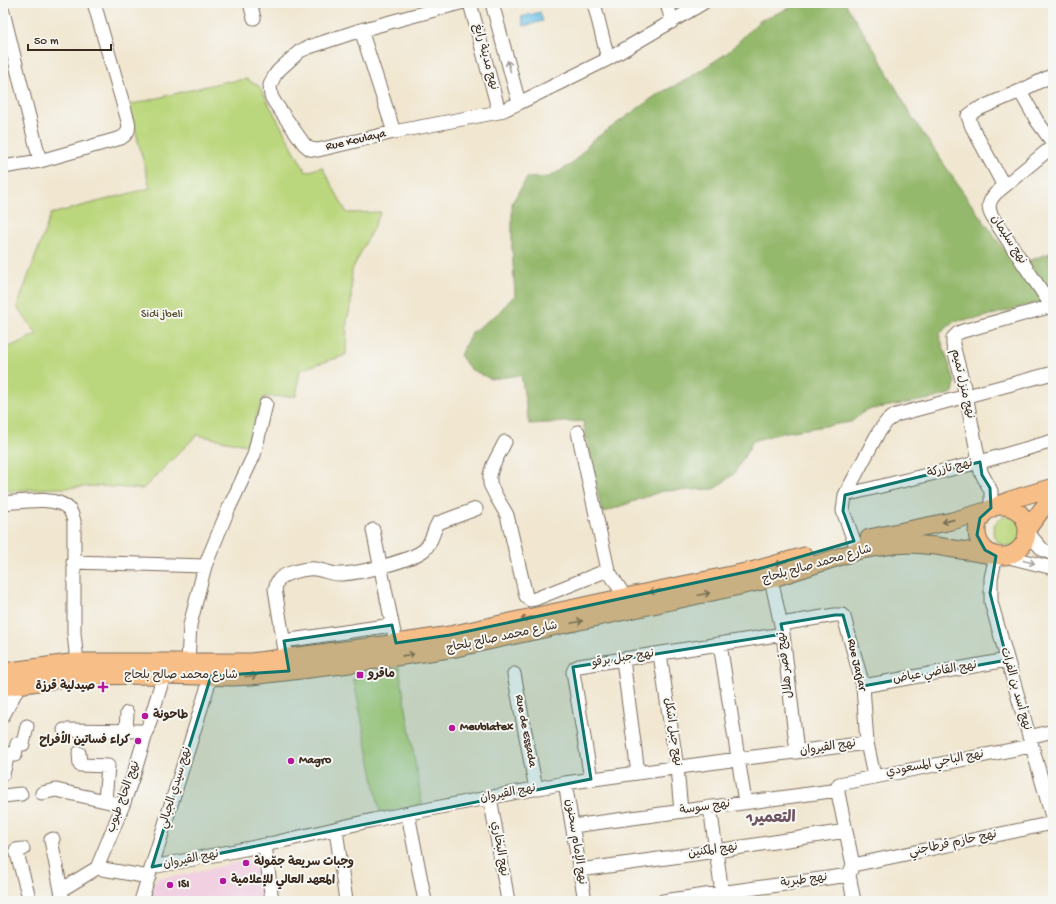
<svg xmlns="http://www.w3.org/2000/svg" width="1056" height="904" font-family="'Gochi Hand','Playpen Sans Arabic',sans-serif">
  <style>
    .built { fill: #f1d0e2 }
    .green { fill: #bbd77d; stroke: #7b804e }
    .forest { fill: #94b86c; stroke: #687145 }
    .water { fill: #69c1e7; stroke: #527682 }
    .lines { fill: none; stroke-linecap: round; stroke-linejoin: round }
    .minor-casing { stroke: #7b6c5d; stroke-width: 15 }
    .major-casing { stroke: #7b6c5d; stroke-width: 19 }
    .minor { stroke: #fff; stroke-width: 13 }
    .major { stroke: #f7be87; stroke-width: 17 }
    .oneway { stroke: #a79f9a }
    .oneway2 { stroke: #906d4d }
    .marked { fill: #0f766e; fill-opacity: 0.2; stroke: #0f766e; stroke-width: 3; stroke-linejoin: round }
    .poi-dot { fill: #b5179e; stroke: #f6f6f2; stroke-width: 1.5 }
    .labels { text-anchor: middle; dominant-baseline: central; stroke-width: 4; stroke-linejoin: round; paint-order: stroke }
    .street-label { font-size: 12px; fill: #3b2a1e; stroke: #f6f6f2 }
    .park-label { font-size: 12px; fill: #5b5536; stroke: #f6f6f2 }
    .poi-label { font-size: 12px; font-weight: bold; fill: #3b2a1e; stroke: #f6f6f2; text-anchor: start }
    .district-label { font-size: 16px; font-weight: bold; fill: #6c5460; stroke: #f6f6f2 }
  </style>
  <rect width="100%" height="100%" fill="#f6f6f2"/>
  <filter id="ink" filterUnits="userSpaceOnUse"><feTurbulence type="fractalNoise" baseFrequency=".025" numOctaves="2"/><feDisplacementMap in="SourceGraphic" scale="8" xChannelSelector="R" yChannelSelector="G"/><feConvolveMatrix kernelMatrix="1 2 1 2 8 2 1 2 1" color-interpolation-filters="sRGB"/></filter>
  <filter id="wash" filterUnits="userSpaceOnUse"><feTurbulence type="fractalNoise" baseFrequency=".012" numOctaves="4" result="noise"/><feDisplacementMap in="SourceGraphic" scale="16" xChannelSelector="R" yChannelSelector="G"/><feGaussianBlur stdDeviation="0.9" result="paint"/><feColorMatrix in="noise" values="0 0 0 0 0 0 0 0 0 0 0 0 0 0 0 0 0 1.4 0 .05"/><feComposite in="paint" operator="in"/></filter>
  <g filter="url(#wash)">
    <rect width="100%" height="100%" fill="#f1e7d1"/>
    <path class="built" d="M 256,858 L 263,859 L 267,875 L 260,877 L 261,885 L 264,885 L 264,898 L 248,901 L 149,901 L 156,878 L 183,875 Z"/>
    <path class="green" d="M 246,79 L 259,86 L 306,172 L 322,167 L 347,213 L 381,212 L 352,270 L 351,305 L 347,320 L 346,355 L 300,370 L 296,396 L 264,397 L 246,445 L 197,435 L 143,489 L 98,486 L 3,491 L 3,350 L 37,334 L 17,307 L 51,214 L 150,188 L 129,105 L 227,81 L 228,82 Z
      M993 531a15 15 0 1 1 30 0a15 15 0 1 1-30 0Z
      M 399,667 L 422,804 L 380,813 L 354,681 L 352,680 Z"/>
    <path class="forest" d="M 801,3 L 845,3 L 877,54 L 912,117 L 969,201 L 1003,248 L 1028,261 L 1052,252 L 1053,250 L 1053,299 L 980,318 L 955,321 L 939,334 L 955,382 L 953,393 L 931,399 L 866,410 L 851,422 L 780,433 L 753,441 L 734,474 L 714,489 L 662,491 L 602,513 L 583,421 L 529,424 L 521,375 L 491,379 L 470,369 L 460,355 L 472,332 L 496,315 L 515,295 L 512,247 L 512,203 L 527,178 L 549,177 L 572,164 L 592,141 L 658,94 L 686,80 L 727,53 L 759,21 Z"/>
    <path class="water" d="M 540,12 L 543,21 L 524,26 L 521,17 Z"/>
  </g>
  <g filter="url(#ink)">
    <g class="lines">
      <g class="minor-casing">
        <path id="minor" d="M 250,3 L 254,18
          M 460,3 L 361,30 L 309,47 L 300,51 L 279,70 L 275,75 L 270,85 L 271,96 L 275,103 L 304,144 L 310,149 L 318,150 L 394,132 L 499,112 L 519,103 L 608,59 L 703,3
          M 470,3 L 499,112
          M 492,3 L 519,103
          M 594,3 L 608,59
          M 667,3 L 672,22
          M 3,12 L 40,161
          M 361,30 L 394,132
          M 1053,75 L 1020,91 L 1037,121 L 1053,143
          M 1053,146 L 996,193 C 988,202 987,208 993,218 L 1053,308
          M 3,167 L 40,161 L 121,138 C 128,134 130,129 128,121 L 94,3
          M 1004,186 L 972,127 L 968,116 L 976,110 L 1020,91
          M 578,432 L 608,570 L 625,597
          M 505,442 L 493,465 L 490,475 L 490,484 L 497,498 L 507,515 L 526,596 L 530,600 L 535,599 L 608,570
          M 845,495 L 980,462 L 1053,441
          M 3,503 C 20,502 56,495 69,509 C 71,512 73,517 74,521 L 74,633 L 77,662
          M 991,508 L 991,491 L 981,472 L 966,395 L 953,345 L 953,338 L 958,333 L 963,331 L 1052,306
          M 373,530 L 396,643
          M 1028,533 L 1042,549 L 1053,554
          M 854,541 L 843,511 L 845,495 L 878,433 L 887,421 L 896,415 L 1053,373
          M 996,556 L 991,578 L 991,602 L 1053,820
          M 1005,556 L 1053,568
          M 73,562 L 205,566 L 228,510 L 254,455 L 266,404
          M 771,579 L 783,634 L 797,752
          M 781,624 L 835,615 L 842,615 L 844,617 L 863,686 L 867,743 L 874,776
          M 284,641 L 392,625
          M 720,644 L 745,802
          M 660,654 L 677,768 L 681,811
          M 286,657 L 275,589 C 276,587 276,583 278,581 C 282,573 307,568 315,569 C 324,570 332,575 342,574 C 360,573 410,561 424,550 C 432,543 433,531 438,523 L 476,509
          M 623,660 L 638,773
          M 188,661 L 190,625 L 205,566
          M 514,674 L 536,789
          M 863,686 L 1007,660
          M 3,716 L 20,684
          M 64,730 L 146,731
          M 126,730 L 127,713
          M 1029,737 L 1053,731
          M 79,753 L 80,765 L 108,766 L 105,800
          M 3,774 L 8,754 L 15,755 L 17,744 L 23,744 L 27,726
          M 591,779 L 573,672 L 575,668 L 579,666 L 783,634
          M 565,783 L 585,901
          M 42,793 L 56,790 L 123,805
          M 3,796 L 21,794
          M 490,797 L 508,901
          M 710,807 L 723,900
          M 408,814 L 425,901
          M 573,826 L 838,790
          M 336,830 L 346,901
          M 53,839 L 51,840 L 61,890
          M 265,845 L 272,901
          M 23,849 L 16,850 L 30,901
          M 853,865 L 1053,823
          M 152,867 L 265,845 L 373,820 L 565,783 L 738,759 L 867,743
          M 97,868 L 149,877
          M 580,870 L 716,851 L 846,831
          M 63,901 L 61,890 L 97,868 L 123,805 L 135,770 L 164,675
          M 141,901 L 211,676
          M 663,901 L 849,875
          M 854,901 L 849,875 L 853,865 L 837,788 L 839,784 L 1031,746"/>
      </g>
      <g class="major-casing">
        <path id="major" d="M 998,505 L 1010,500 L 1053,487
          M977 531a25 25 0 1 1 50 0a25 25 0 1 1-50 0Z
          M 1028,528 L 1043,508 L 1053,500
          M 869,538 L 952,521 L 986,511
          M 3,672 L 77,662 L 251,662 L 383,645 L 450,635 L 625,597 L 755,570 L 805,556
          M 3,687 L 81,676 L 164,675 L 232,677 L 251,676 L 342,665 L 456,648 L 771,579 L 860,550 L 893,545 L 912,544 L 936,546 L 992,555"/>
      </g>
      <use href="#minor" class="minor"/>
      <use href="#major" class="major"/>
    </g>
    <defs><path id="oneway-shaft" d="M-6 0H5M1.5-3L5.5 0L1.5 3" fill="none" stroke-width="1.6" stroke-linecap="round" stroke-linejoin="round"/></defs>
    <g class="oneway">
      <use href="#oneway-shaft" transform="translate(509 66) rotate(-105)"/>
      <use href="#oneway-shaft" transform="translate(1029 562) rotate(14)"/>
    </g>
    <g class="oneway2">
      <use href="#oneway-shaft" transform="translate(948 521) rotate(167)"/>
      <use href="#oneway-shaft" transform="translate(781 563) rotate(164)"/>
      <use href="#oneway-shaft" transform="translate(655 591) rotate(169)"/>
      <use href="#oneway-shaft" transform="translate(704 594) rotate(-12)"/>
      <use href="#oneway-shaft" transform="translate(527 618) rotate(168)"/>
      <use href="#oneway-shaft" transform="translate(577 622) rotate(-12)"/>
      <use href="#oneway-shaft" transform="translate(408 655) rotate(-8)"/>
      <use href="#oneway-shaft" transform="translate(251 676) rotate(-5)"/>
    </g>
  </g>
  <path class="marked" d="M 980,462 L 982,475 L 990,488 L 991,508 L 980,518 L 977,535 L 985,550 L 996,556 L 990,593 L 1007,660 L 863,686 L 843,615 L 835,615 L 781,624 L 783,634 L 573,667 L 591,779 L 152,867 L 211,676 L 289,671 L 284,641 L 392,625 L 396,643 L 450,635 L 755,570 L 854,541 L 843,511 L 845,495 Z"/>
  <g class="poi-dot">
    <rect x="356" y="671" width="8" height="8" rx="2"/>
    <path d="M101 681h4v4h4v4h-4v4h-4v-4h-4v-4h4z"/>
    <circle cx="145" cy="716" r="4"/>
    <circle cx="452" cy="728" r="4"/>
    <circle cx="138" cy="741" r="4"/>
    <circle cx="291" cy="761" r="4"/>
    <circle cx="246" cy="863" r="4"/>
    <circle cx="223" cy="881" r="4"/>
    <circle cx="170" cy="885" r="4"/>
  </g>
  <g class="labels">
    <g class="street-label">
      <text transform="translate(485 57) rotate(75)">نهج مدينة رابغ</text>
      <text transform="translate(356 141) rotate(-13)">Rue Koulaya</text>
      <text transform="translate(1008 240) rotate(57)">نهج سليمان</text>
      <text transform="translate(962 384) rotate(77)">نهج منزل تميم</text>
      <text transform="translate(950 469) rotate(-14)">نهج تازركة</text>
      <text transform="translate(817 565) rotate(-16)">شارع محمد صالح بلحاج</text>
      <text transform="translate(502 638) rotate(-12)">شارع محمد صالح بلحاج</text>
      <text transform="translate(623 659) rotate(-9)">نهج جبل برقو</text>
      <text transform="translate(786 665) rotate(-97)">نهج قصر هلال</text>
      <text transform="translate(856 665) rotate(77)">Rue Jarjar</text>
      <text transform="translate(935 673) rotate(-10)">نهج القاضي عياض</text>
      <text x="181" y="676">شارع محمد صالح بلحاج</text>
      <text transform="translate(1015 689) rotate(74)">نهج أسد بن الفرات</text>
      <text transform="translate(525 731) rotate(79)">Rue de Essada</text>
      <text transform="translate(672 732) rotate(81)">نهج جبل اشكل</text>
      <text transform="translate(828 748) rotate(-8)">نهج القيروان</text>
      <text transform="translate(935 764) rotate(-11)">نهج الباجي المسعودي</text>
      <text transform="translate(176 788) rotate(-73)">نهج سيدي الجبالي</text>
      <text transform="translate(508 794) rotate(-11)">نهج القيروان</text>
      <text transform="translate(124 797) rotate(-70)">نهج الحاج طبوب</text>
      <text transform="translate(705 808) rotate(-8)">نهج سوسة</text>
      <text transform="translate(575 842) rotate(81)">نهج الإمام سحنون</text>
      <text transform="translate(953 844) rotate(-12)">نهج حازم قرطاجني</text>
      <text transform="translate(499 849) rotate(80)">نهج البخاري</text>
      <text transform="translate(713 851) rotate(-8)">نهج المكنين</text>
      <text transform="translate(191 860) rotate(-11)">نهج القيروان</text>
      <text transform="translate(804 881) rotate(-8)">نهج طبربة</text>
    </g>
    <g class="park-label">
      <text x="162" y="315">Sidi jbeli</text>
    </g>
    <g class="poi-label">
      <text x="368" y="675">ماقرو</text>
      <text x="95" y="687" text-anchor="end">صيدلية قرزة</text>
      <text x="153" y="716">طاحونة</text>
      <text x="460" y="728">Meublatex</text>
      <text x="130" y="741" text-anchor="end">كراء فساتين الأفراح</text>
      <text x="299" y="761">Magro</text>
      <text x="254" y="863">وجبات سريعة جمّولة</text>
      <text x="231" y="881">المعهد العالي للإعلامية</text>
      <text x="178" y="885">ISI</text>
    </g>
    <g class="district-label">
      <text x="771" y="819">التعمير1</text>
    </g>
  </g>
  <rect width="1056" height="904" fill="none" stroke="#f6f6f2" stroke-width="16"/>
  <path d="M28 44v6h83v-6" fill="none" stroke="#3b2a1e" stroke-width="2"/>
  <text x="34" y="44" font-size="12" fill="#3b2a1e" stroke="#f6f6f2" stroke-width="3" paint-order="stroke">50 m</text>
</svg>
